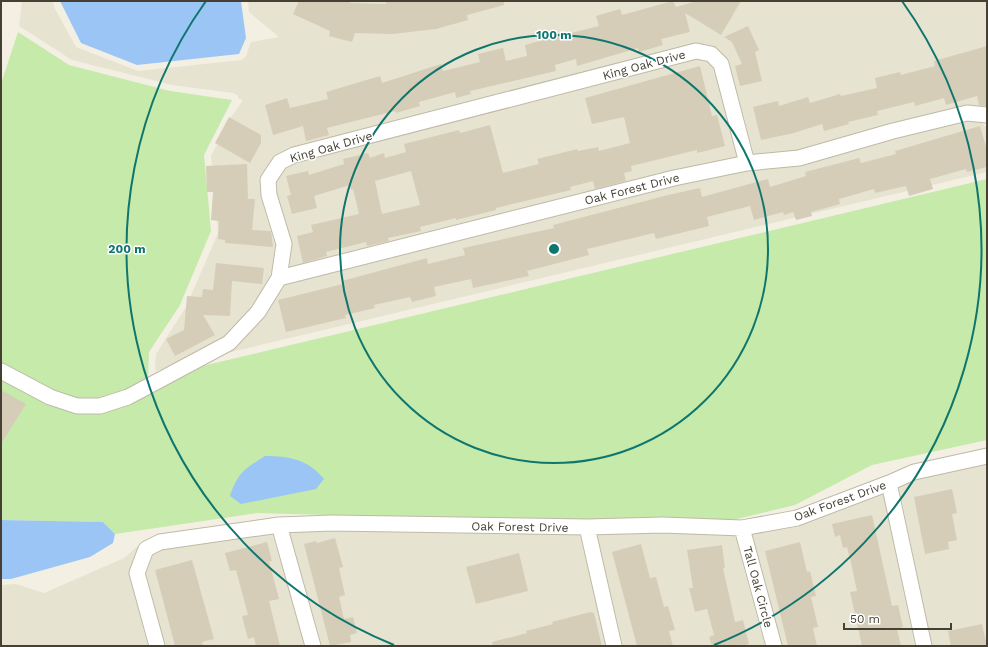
<svg xmlns="http://www.w3.org/2000/svg" width="988" height="647" font-family="'Work Sans',sans-serif">
  <style>
    .residential { fill: #e7e3d1 }
    .green { fill: #c5eaa9 }
    .water { fill: #9bc5f5 }
    .building { fill: #d5cdb8; fill-rule: evenodd }
    .lines { fill: none; stroke-linecap: round; stroke-linejoin: round }
    .street-casing { stroke: #bfb9a6; stroke-width: 17 }
    .street { stroke: #fff; stroke-width: 15 }
    .ring { fill: none; stroke: #0f766e; stroke-width: 2 }
    .labels { text-anchor: middle; dominant-baseline: central; stroke-width: 3; stroke-linejoin: round; paint-order: stroke }
    .street-label { font-size: 12px; fill: #454033; stroke: #fff }
    .centre { fill: #0f766e; stroke: #fff; stroke-width: 2 }
    .ring-label { font-size: 12px; text-anchor: middle; font-weight: bold; fill: #0f766e; stroke: #fff; stroke-width: 3; stroke-linejoin: round; paint-order: stroke }
  </style>
  <rect width="100%" height="100%" fill="#f3f0e3"/>
  <path class="residential" d="M 22,1 L 53,1 L 54,7 L 76,47 L 138,71 L 242,60 L 246,56 L 251,42 L 279,37 L 249,12 L 248,1 L 987,1 L 987,107 L 965,106 L 798,151 L 754,155 L 729,61 L 717,48 L 698,44 L 292,148 L 273,159 L 260,181 L 261,198 L 275,245 L 272,273 L 270,273 L 271,278 L 252,308 L 223,338 L 166,368 L 155,371 L 156,354 L 186,307 L 218,233 L 211,156 L 229,120 L 243,100 L 239,99 L 237,95 L 233,93 L 172,85 L 72,60 L 19,26 Z
    M 696,59 L 706,61 L 714,67 L 737,157 L 673,171 L 289,268 L 292,245 L 277,194 L 276,182 L 286,167 L 297,162 Z
    M 967,121 L 982,122 L 987,129 L 987,172 L 223,354 L 233,349 L 264,317 L 285,284 L 676,185 L 748,170 L 802,165 L 895,138 Z
    M 987,463 L 987,646 L 932,646 L 899,487 L 916,479 Z
    M 883,493 L 915,646 L 782,646 L 752,533 L 799,525 Z
    M 331,531 L 580,535 L 606,646 L 322,646 L 289,532 Z
    M 663,532 L 735,535 L 765,646 L 623,646 L 597,535 Z
    M 272,533 L 305,646 L 165,646 L 146,573 L 153,554 L 162,549 Z
    M 149,539 L 138,547 L 129,575 L 148,646 L 1,646 L 1,585 L 16,584 L 44,593 L 124,558 L 145,540 Z"/>
  <path class="green" d="M 18,32 L 69,65 L 170,91 L 232,100 L 204,155 L 211,231 L 180,305 L 149,352 L 148,379 L 987,179 L 987,440 L 872,465 L 795,505 L 707,526 L 257,513 L 115,534 L 103,522 L 1,520 L 1,84 Z"/>
  <path class="water" d="M 60,1 L 241,1 L 246,38 L 239,54 L 137,65 L 81,43 Z
    M 265,456 C 288,456 308,459 324,479 L 316,489 L 241,504 L 230,496 C 238,472 245,469 265,456 Z
    M 1,520 L 103,522 L 115,534 L 113,543 L 90,557 L 11,579 L 1,579 Z"/>
  <path class="building" d="M 299,1 L 350,1 L 350,3 L 386,4 L 386,1 L 504,1 L 504,5 L 467,15 L 468,20 L 436,29 L 392,34 L 355,33 L 352,42 L 329,36 L 330,31 L 293,14 Z
    M 673,1 L 676,7 L 697,1 L 741,1 L 721,35 L 685,13 L 690,32 L 661,39 L 663,45 L 639,52 L 638,48 L 577,66 L 576,59 L 555,65 L 556,71 L 470,91 L 471,94 L 456,98 L 455,92 L 419,102 L 420,106 L 396,113 L 395,111 L 327,128 L 329,135 L 306,141 L 303,126 L 273,135 L 265,105 L 287,98 L 290,108 L 328,99 L 326,92 L 380,76 L 382,83 L 441,64 L 443,71 L 480,62 L 478,54 L 503,48 L 506,61 L 527,56 L 525,45 L 539,41 L 538,38 L 562,32 L 563,35 L 599,26 L 596,16 L 620,9 L 622,15 Z
    M 748,26 L 759,50 L 755,52 L 762,81 L 740,86 L 735,66 L 742,64 L 732,42 L 724,37 Z
    M 987,46 L 987,106 L 979,105 L 977,96 L 946,105 L 944,98 L 915,106 L 914,102 L 877,111 L 878,115 L 848,122 L 849,124 L 824,131 L 822,124 L 794,133 L 761,140 L 753,107 L 778,101 L 779,106 L 808,97 L 810,103 L 840,94 L 841,96 L 877,88 L 875,78 L 900,72 L 901,75 L 935,66 L 934,61 Z
    M 700,66 L 712,116 L 717,115 L 725,146 L 697,153 L 697,150 L 631,166 L 632,171 L 624,173 L 626,181 L 595,189 L 593,181 L 570,187 L 571,190 L 496,208 L 496,210 L 456,220 L 456,218 L 420,227 L 421,231 L 388,238 L 389,241 L 367,246 L 366,242 L 326,252 L 327,256 L 303,263 L 297,236 L 313,232 L 311,225 L 359,214 L 353,189 L 351,190 L 350,185 L 314,196 L 317,208 L 292,214 L 287,196 L 291,195 L 286,176 L 308,171 L 309,175 L 344,164 L 343,159 L 368,153 L 370,158 L 384,153 L 385,158 L 406,152 L 404,144 L 459,130 L 460,133 L 490,125 L 503,173 L 539,164 L 537,159 L 577,149 L 578,151 L 598,147 L 599,151 L 630,143 L 624,117 L 592,124 L 585,98 ZM 411,171 L 420,205 L 382,214 L 375,181 Z
    M 229,117 L 261,135 L 261,143 L 250,163 L 215,143 Z
    M 980,126 L 987,150 L 987,167 L 967,172 L 966,169 L 930,179 L 933,189 L 909,196 L 906,186 L 875,193 L 874,189 L 839,199 L 840,204 L 811,212 L 812,216 L 796,220 L 793,212 L 784,215 L 783,212 L 754,220 L 750,206 L 707,217 L 709,226 L 656,239 L 654,233 L 587,249 L 589,255 L 527,271 L 529,276 L 473,288 L 471,279 L 434,287 L 436,296 L 412,302 L 410,297 L 374,305 L 375,308 L 345,315 L 346,318 L 286,332 L 278,300 L 343,284 L 342,281 L 427,258 L 428,264 L 465,255 L 463,248 L 554,228 L 553,225 L 668,195 L 700,188 L 702,197 L 768,179 L 770,187 L 806,176 L 805,172 L 859,158 L 861,163 L 896,154 L 895,151 Z
    M 247,164 L 248,199 L 255,199 L 252,230 L 271,231 L 273,247 L 225,243 L 225,240 L 218,239 L 219,221 L 211,220 L 213,192 L 207,192 L 206,166 Z
    M 216,263 L 264,268 L 262,284 L 232,281 L 230,316 L 203,315 L 215,335 L 175,356 L 166,339 L 184,330 L 187,296 L 202,297 L 203,289 L 213,290 Z
    M 1,390 L 26,404 L 1,444 Z
    M 952,489 L 957,513 L 952,514 L 957,540 L 948,542 L 949,549 L 925,554 L 914,497 Z
    M 872,515 L 892,606 L 898,605 L 903,627 L 897,629 L 901,646 L 862,646 L 850,592 L 857,591 L 851,563 L 847,547 L 843,548 L 840,535 L 835,537 L 832,524 Z
    M 335,538 L 343,567 L 339,568 L 345,595 L 339,597 L 344,619 L 353,617 L 357,633 L 350,635 L 351,642 L 330,646 L 304,544 L 316,541 L 317,543 Z
    M 267,542 L 272,561 L 269,561 L 279,599 L 269,601 L 280,646 L 256,646 L 254,637 L 248,639 L 242,616 L 248,615 L 236,570 L 230,571 L 225,553 Z
    M 800,542 L 807,572 L 810,571 L 816,596 L 811,597 L 818,627 L 813,628 L 817,646 L 788,646 L 765,551 Z
    M 641,544 L 650,578 L 656,577 L 664,607 L 668,606 L 675,630 L 669,631 L 673,646 L 637,646 L 612,552 Z
    M 722,545 L 725,568 L 723,568 L 735,622 L 743,620 L 749,644 L 741,646 L 712,646 L 709,637 L 714,635 L 707,609 L 695,612 L 689,588 L 693,588 L 687,550 Z
    M 519,553 L 528,591 L 476,604 L 466,567 Z
    M 192,560 L 214,639 L 202,642 L 203,646 L 175,646 L 155,570 Z
    M 590,612 L 594,613 L 602,646 L 493,646 L 492,642 L 527,633 L 526,631 L 553,624 L 552,622 Z
    M 982,624 L 987,646 L 951,646 L 948,631 Z"/>
  <g class="lines">
    <g class="street-casing">
      <path id="street" d="M 279,278 L 674,178 L 747,163 L 799,158 L 893,131 L 967,113 L 987,115
        M 1,371 L 50,397 L 77,406 L 100,406 L 128,397 L 229,343 L 258,312 L 279,278 L 284,244 L 269,195 L 268,180 L 280,162 L 294,155 L 696,51 L 711,54 L 721,64 L 747,163
        M 889,483 L 924,646
        M 279,525 L 313,646
        M 587,527 L 614,646
        M 742,528 L 774,646
        M 157,646 L 137,573 L 146,549 L 160,542 L 279,525 L 332,523 L 587,527 L 663,525 L 742,528 L 797,518 L 889,483 L 914,472 L 987,456"/>
    </g>
    <use href="#street" class="street"/>
  </g>
  <g class="ring">
    <circle cx="554" cy="249" r="214"/>
    <path d="M394 645A427 427 0 0 1 206 1M902 1A427 427 0 0 1 714 645"/>
  </g>
  <g class="labels">
    <g class="street-label">
      <text transform="translate(644 65) rotate(-15)">King Oak Drive</text>
      <text transform="translate(331 147) rotate(-16)">King Oak Drive</text>
      <text transform="translate(632 189) rotate(-14)">Oak Forest Drive</text>
      <text transform="translate(840 501) rotate(-20)">Oak Forest Drive</text>
      <text transform="translate(520 527) rotate(1)">Oak Forest Drive</text>
      <text transform="translate(758 587) rotate(75)">Tall Oak Circle</text>
    </g>
  </g>
  <circle cx="554" cy="249" r="6" class="centre"/>
  <g class="ring-label">
    <text x="554" y="39">100 m</text>
    <text x="127" y="253">200 m</text>
  </g>
  <rect width="988" height="647" fill="none" stroke="#454033" stroke-width="4"/>
  <path d="M844 623v6h107v-6" fill="none" stroke="#454033" stroke-width="2"/>
  <text x="850" y="623" font-size="12" fill="#454033" stroke="#ffffff" stroke-width="3" paint-order="stroke">50 m</text>
</svg>
